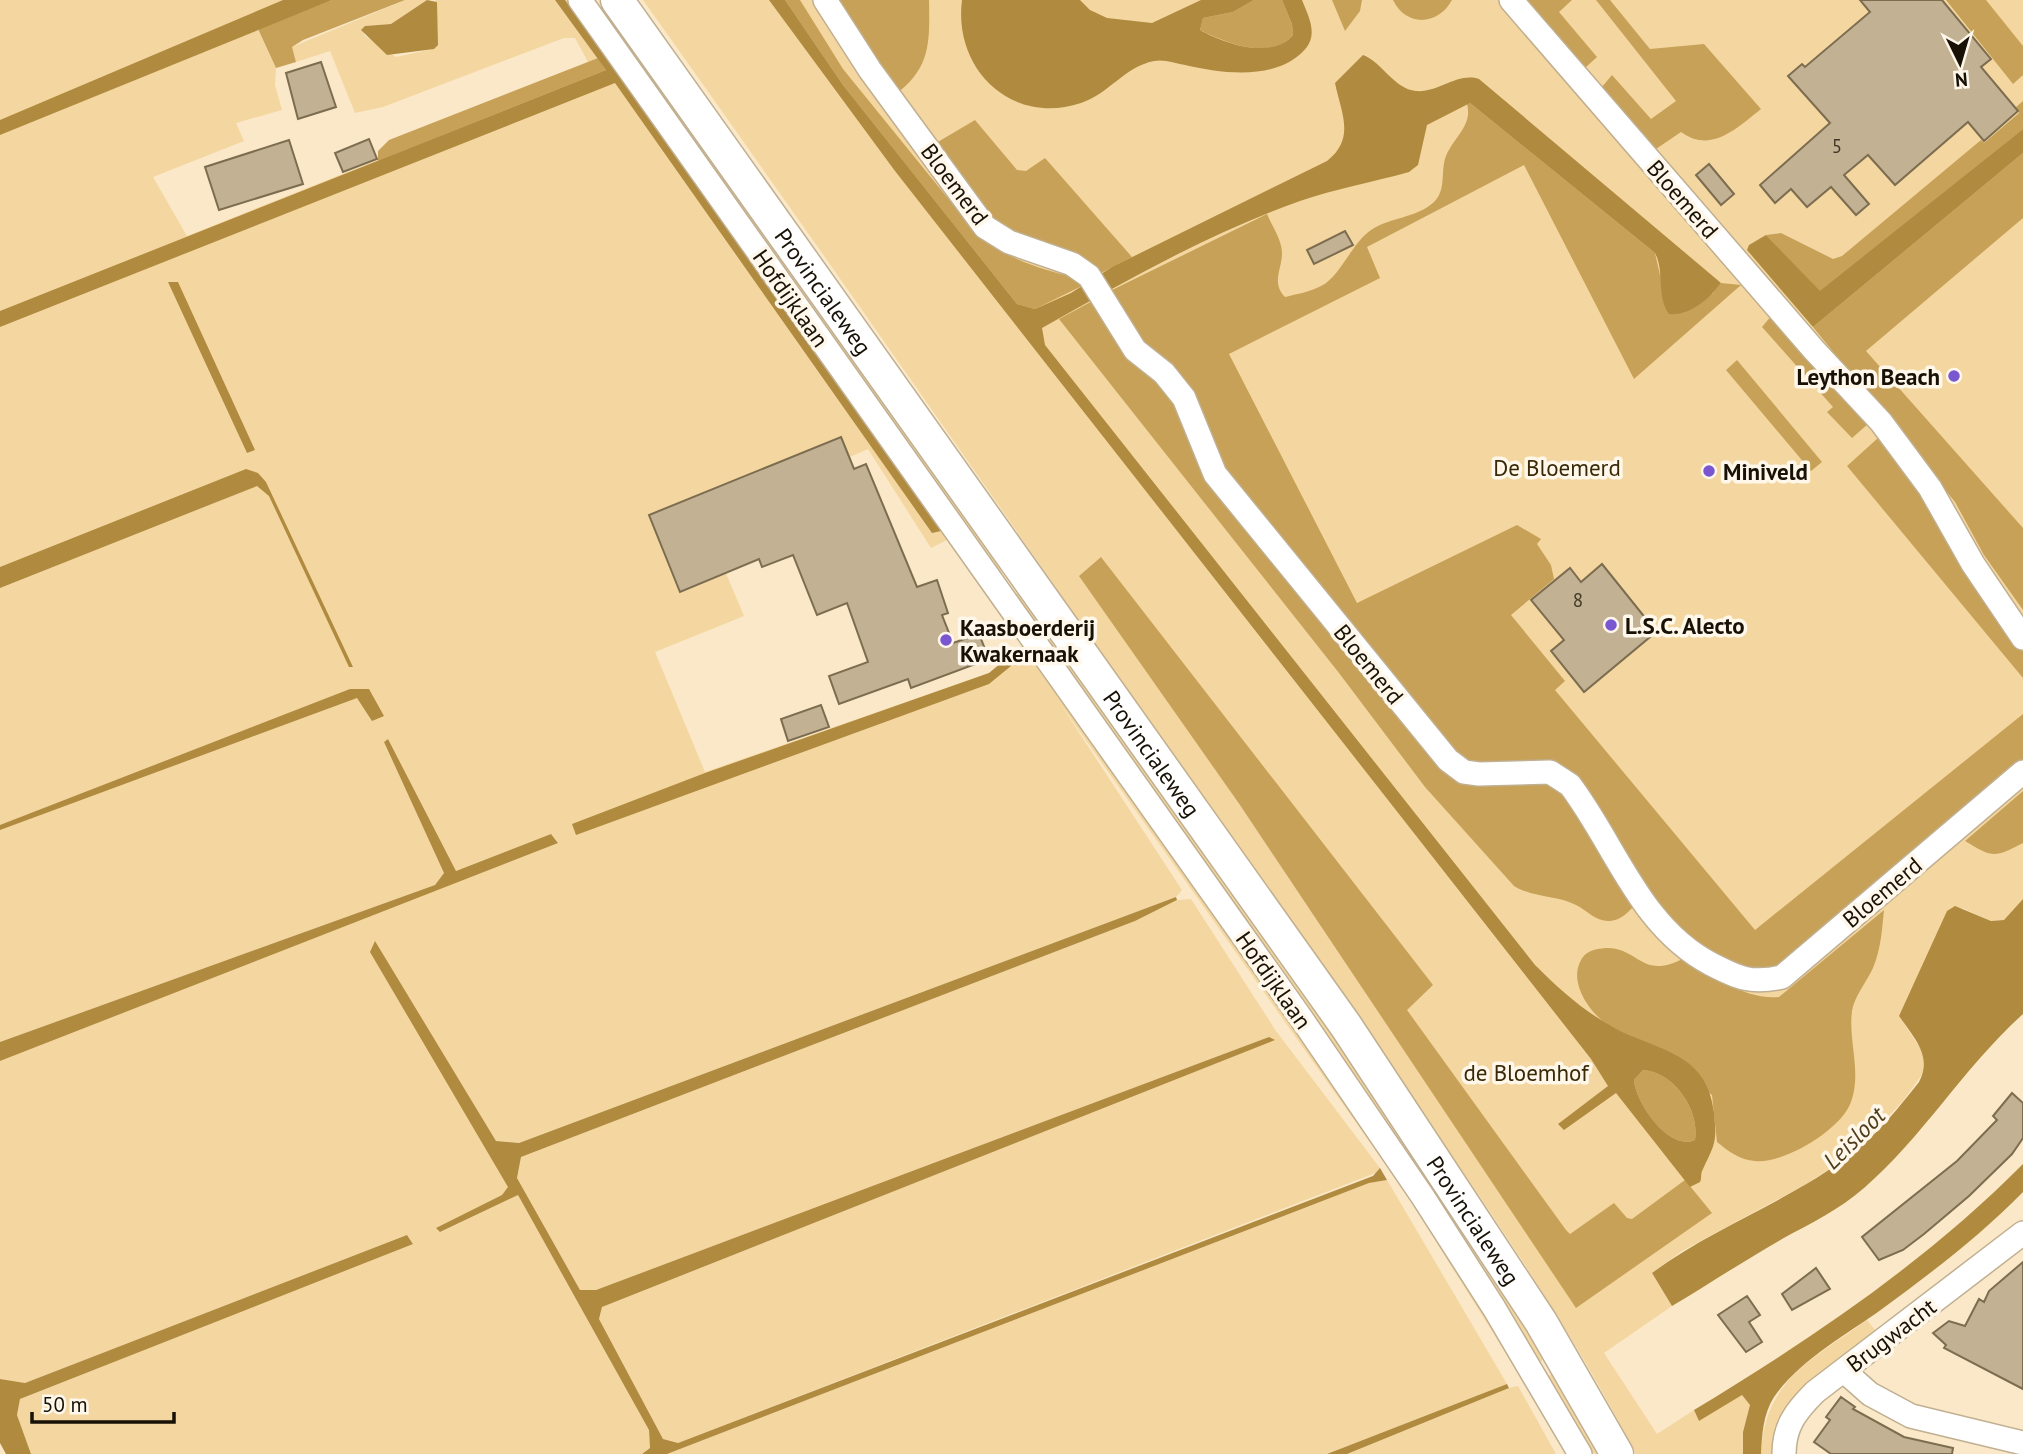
<svg xmlns="http://www.w3.org/2000/svg" width="2023" height="1454" font-family="'PT Sans',sans-serif">
  <style>
    .green { fill: #f4d7a0; fill-rule: evenodd }
    .forest { fill: #c7a157 }
    .water { fill: #af8a3f; fill-rule: evenodd }
    .building { fill: #c2b192; stroke: #7d6d50; stroke-width: 2 }
    .lines { fill: none; stroke-linecap: round; stroke-linejoin: round }
    .minor-casing { stroke: #c0af90; stroke-width: 26 }
    .secondary-casing { stroke: #c0af90; stroke-width: 35 }
    .minor { stroke: #fff; stroke-width: 23 }
    .secondary { stroke: #fff; stroke-width: 32 }
    .poi-dot { fill: #7a57d1; stroke: #fef7ea; stroke-width: 2.5 }
    .labels { text-anchor: middle; dominant-baseline: central; stroke-width: 7; stroke-linejoin: round; paint-order: stroke }
    .number-label { font-size: 19px; fill: #423929 }
    .street-label { font-size: 23px; fill: #171106; stroke: #fef7ea }
    .poi-label { font-size: 23px; font-weight: bold; fill: #171106; stroke: #fef7ea; text-anchor: start }
    .park-label { font-size: 23px; fill: #392907; stroke: #fef7ea }
    .water-label { font-size: 24px; font-style: italic; fill: #4f3e1e; stroke: #fef7ea }
  </style>
  <rect width="100%" height="100%" fill="#fae8c8"/>
  <path class="green" d="M 0,0 L 332,0 L 258,30 L 276,68 L 275,85 L 282,110 L 236,123 L 244,141 L 153,177 L 187,236 L 606,69 L 598,58 L 588,62 L 575,38 L 564,38 L 383,107 L 355,113 L 330,51 L 296,62 L 292,47 L 405,0 L 427,0 L 391,24 L 365,26 L 364,35 L 396,57 L 433,49 L 437,2 L 435,0 L 570,0 L 939,520 L 1447,1245 L 1569,1454 L 1403,1189 L 1061,705 L 1182,890 L 1176,897 L 519,1143 L 496,1141 L 375,942 L 371,952 L 509,1187 L 502,1195 L 437,1228 L 441,1232 L 518,1195 L 649,1430 L 650,1448 L 642,1454 L 31,1454 L 17,1415 L 20,1399 L 413,1243 L 407,1235 L 25,1383 L 0,1379 L 0,1061 L 558,842 L 551,834 L 456,871 L 388,739 L 384,742 L 444,873 L 435,885 L 0,1042 ZM 169,282 L 254,450 L 247,453 ZM 868,449 L 931,548 L 947,540 L 1022,645 L 989,673 L 705,772 L 655,652 L 744,616 L 704,521 Z
    M 587,0 L 596,0 L 642,64 L 674,97 L 997,553 L 1002,575 L 997,573 Z
    M 643,0 L 2023,0 L 2023,899 L 2004,920 L 1991,921 L 1962,908 L 1924,965 L 1899,1016 L 1926,1057 L 1926,1069 L 1903,1101 L 1856,1151 L 1808,1183 L 1682,1251 L 1652,1273 L 1672,1306 L 1604,1353 L 1657,1434 L 1694,1410 L 1699,1421 L 1742,1395 L 1750,1405 L 1743,1432 L 1743,1454 L 1636,1454 C 1534,1258 1397,1081 1272,900 C 1064,598 855,298 643,0 Z
    M 1016,593 L 1024,596 L 1358,1062 L 1548,1356 L 1536,1365 L 1010,597 Z
    M 1191,899 L 1276,1031 L 1380,1168 L 1378,1172 L 678,1443 L 663,1439 L 599,1319 L 602,1307 L 1274,1040 L 1269,1037 L 596,1290 L 580,1290 L 517,1178 L 521,1157 L 1135,921 L 1177,900 Z
    M 1387,1180 L 1507,1384 L 1327,1454 L 667,1454 L 1369,1183 Z
    M 1867,1320 L 1879,1335 L 1814,1384 L 1781,1454 L 1761,1454 C 1764,1380 1813,1359 1867,1320 Z
    M 1557,1371 L 1605,1454 L 1594,1454 L 1585,1439 L 1582,1440 L 1545,1378 Z
    M 1518,1386 L 1556,1454 L 1347,1454 L 1509,1388 Z"/>
  <path class="forest" d="M 332,0 L 405,0 L 303,40 L 292,47 L 296,62 L 276,68 L 258,29 Z
    M 785,0 L 800,0 L 843,69 L 981,239 C 1010,259 1047,273 1082,278 L 1086,284 L 1035,309 L 1017,304 L 843,85 Z
    M 821,0 L 929,0 C 930,48 930,71 888,100 Z
    M 1254,0 L 1282,0 L 1292,24 L 1293,35 C 1271,61 1226,43 1200,30 L 1203,18 L 1233,12 Z
    M 1332,0 L 1362,0 L 1360,11 L 1345,31 Z
    M 1393,0 L 1452,0 C 1438,26 1406,27 1393,0 Z
    M 1527,0 L 1572,0 L 1559,12 L 1597,57 L 1585,68 Z
    M 1596,0 L 1610,0 L 1650,49 L 1704,44 L 1761,109 C 1737,128 1711,154 1681,132 L 1653,151 L 1601,88 L 1612,75 L 1651,119 L 1676,101 Z
    M 1946,0 L 1986,0 L 2023,46 L 2023,75 L 2013,84 Z
    M 598,58 L 606,70 L 378,161 L 378,151 L 389,140 Z
    M 2023,101 L 2023,129 L 1820,292 L 1766,235 L 1781,233 L 1833,259 L 1842,256 L 1981,140 L 1984,143 L 2019,113 L 2016,107 Z
    M 1470,103 L 1655,253 L 1660,275 L 1712,294 L 1721,283 L 1741,285 L 1634,379 L 1524,165 L 1367,247 L 1380,278 L 1229,354 L 1357,603 L 1517,525 L 1541,539 L 1537,544 L 1551,565 L 1554,579 L 1511,615 L 1565,681 L 1555,690 L 1755,930 L 2023,714 L 2023,767 L 1783,972 L 1731,969 L 1662,915 L 1578,787 L 1457,759 L 1229,479 L 1108,292 L 1267,214 C 1272,226 1282,240 1282,253 C 1282,270 1271,282 1285,297 C 1297,294 1310,292 1321,286 C 1340,277 1351,244 1371,230 C 1390,217 1417,218 1434,202 C 1447,189 1440,171 1446,156 C 1454,137 1473,125 1467,104 Z
    M 975,120 L 1017,170 L 1026,171 L 1045,158 L 1132,257 L 1099,274 L 1004,237 L 926,149 Z
    M 2023,153 L 2023,218 L 1866,351 L 2023,528 L 2023,610 L 1984,555 L 1955,502 L 1813,327 Z
    M 1096,299 L 1168,389 L 1196,456 L 1450,771 L 1553,783 L 1566,792 L 1637,903 C 1629,911 1622,920 1610,921 C 1596,922 1588,911 1576,905 C 1556,895 1534,898 1514,886 L 1425,787 L 1339,673 L 1059,319 Z
    M 1772,315 L 1868,424 L 1852,438 L 1827,412 L 1833,407 L 1762,327 Z
    M 1737,360 L 1822,462 L 1811,471 L 1726,370 Z
    M 1878,438 L 1922,491 L 2000,621 L 2023,650 L 2023,678 L 1847,466 Z
    M 1101,557 L 1433,985 L 1407,1010 L 1566,1230 L 1570,1234 L 1614,1203 L 1627,1218 L 1632,1219 L 1685,1180 L 1712,1213 L 1576,1308 L 1240,805 L 1079,576 Z
    M 2023,791 L 2023,843 C 1994,858 1993,858 1965,841 Z
    M 1884,910 C 1882,929 1881,949 1873,968 C 1867,981 1854,997 1852,1011 C 1848,1041 1862,1072 1851,1102 C 1841,1130 1784,1164 1755,1161 C 1740,1160 1728,1151 1717,1142 L 1712,1095 C 1684,1075 1658,1053 1629,1035 C 1621,1031 1612,1028 1605,1023 C 1588,1010 1570,983 1580,962 C 1585,951 1594,949 1606,948 C 1639,947 1642,982 1686,957 C 1714,976 1744,1000 1779,997 Z
    M 1643,1070 C 1674,1072 1700,1110 1695,1140 C 1669,1152 1635,1102 1634,1080 Z"/>
  <path class="water" d="M 283,0 L 332,0 L 0,135 L 0,120 Z
    M 427,0 L 437,2 L 438,45 L 434,49 L 387,55 L 361,30 L 365,26 L 391,24 Z
    M 555,0 L 565,0 L 941,531 L 932,533 L 615,83 L 0,327 L 0,311 L 606,70 Z
    M 769,0 L 785,0 L 843,85 L 1017,304 L 1035,309 L 1071,293 L 1112,267 L 1327,161 C 1356,138 1341,113 1335,83 L 1363,55 C 1382,62 1394,89 1416,91 C 1439,93 1457,72 1479,79 L 1721,283 C 1709,299 1690,316 1669,314 C 1656,296 1665,272 1655,253 L 1470,103 L 1427,125 L 1418,165 L 1409,172 C 1373,182 1335,189 1300,201 C 1211,232 1124,282 1042,328 L 1045,345 L 1535,965 C 1557,987 1579,1007 1606,1023 C 1651,1051 1707,1048 1714,1113 C 1717,1142 1715,1144 1703,1169 C 1700,1174 1702,1179 1700,1182 L 1690,1187 L 1616,1093 L 1564,1130 L 1558,1124 L 1608,1086 L 1591,1059 L 895,171 ZM 1643,1070 C 1674,1072 1700,1110 1695,1140 C 1669,1152 1635,1102 1634,1080 Z
    M 962,0 L 1080,0 L 1090,10 L 1107,18 L 1152,23 L 1201,0 L 1254,0 L 1233,12 L 1203,18 L 1200,30 C 1225,44 1272,60 1293,35 L 1292,24 L 1282,0 L 1302,0 C 1311,22 1320,39 1298,56 C 1268,80 1220,73 1185,65 C 1175,63 1164,59 1154,61 C 1124,67 1109,94 1081,103 C 1012,126 953,70 962,0 Z
    M 2023,129 L 2023,153 L 1813,327 L 1747,250 L 1749,245 L 1766,235 L 1820,291 Z
    M 168,282 L 178,282 L 255,450 L 247,453 Z
    M 246,469 L 258,473 L 266,482 L 353,667 L 349,667 L 269,496 L 257,486 L 0,588 L 0,567 Z
    M 1018,649 L 1022,657 L 989,684 L 576,835 L 572,824 L 705,773 L 989,673 Z
    M 350,689 L 369,689 L 384,716 L 372,721 L 357,698 L 0,830 L 0,825 Z
    M 388,739 L 456,871 L 551,834 L 558,843 L 0,1061 L 0,1042 L 435,885 L 444,873 L 384,742 Z
    M 1176,897 L 1177,900 L 1135,921 L 521,1157 L 517,1178 L 580,1290 L 596,1290 L 1269,1037 L 1275,1040 L 602,1307 L 599,1319 L 663,1439 L 678,1443 L 1373,1176 L 1380,1168 L 1387,1180 L 1369,1183 L 667,1454 L 642,1454 L 650,1448 L 649,1430 L 518,1195 L 440,1232 L 436,1228 L 502,1195 L 508,1187 L 370,952 L 375,941 L 496,1141 L 519,1143 Z
    M 2023,899 L 2023,1014 C 1964,1067 1923,1137 1864,1188 C 1839,1210 1811,1223 1782,1239 C 1745,1260 1709,1284 1672,1306 L 1652,1273 C 1715,1226 1791,1201 1854,1152 C 1878,1134 1900,1106 1919,1082 C 1933,1056 1914,1038 1899,1016 L 1947,911 L 1955,906 L 1991,921 L 2004,920 Z
    M 2023,1164 L 2023,1192 C 1980,1236 1931,1273 1882,1309 C 1846,1335 1800,1360 1774,1397 C 1763,1414 1762,1435 1761,1454 L 1743,1454 L 1743,1432 L 1750,1405 L 1742,1395 L 1699,1421 L 1694,1410 C 1810,1340 1927,1261 2023,1164 Z
    M 407,1235 L 413,1244 L 20,1399 L 17,1415 L 31,1454 L 6,1454 L 0,1443 L 0,1379 L 25,1383 Z
    M 1507,1384 L 1509,1388 L 1347,1454 L 1327,1454 Z"/>
  <path class="building" d="M 1860,0 L 1942,0 L 1991,59 L 1981,67 L 2018,111 L 1984,141 L 1968,122 L 1895,185 L 1868,155 L 1844,175 L 1869,204 L 1856,215 L 1831,187 L 1807,207 L 1791,189 L 1775,203 L 1760,185 L 1830,123 L 1788,76 L 1802,64 L 1805,67 L 1870,12 Z
    M 321,62 L 336,107 L 298,119 L 286,73 Z
    M 369,139 L 377,159 L 343,172 L 335,153 Z
    M 289,140 L 303,184 L 219,210 L 205,167 Z
    M 1709,164 L 1734,194 L 1721,205 L 1696,175 Z
    M 1345,231 L 1353,245 L 1314,264 L 1307,250 Z
    M 841,437 L 854,469 L 866,464 L 917,587 L 937,580 L 948,613 L 942,615 L 953,643 L 979,634 L 989,659 L 911,688 L 908,679 L 839,704 L 829,676 L 868,662 L 847,603 L 817,615 L 793,555 L 762,567 L 759,559 L 680,592 L 649,515 Z
    M 1602,564 L 1651,625 L 1645,631 L 1650,637 L 1584,692 L 1551,651 L 1564,640 L 1531,600 L 1570,568 L 1581,582 Z
    M 821,705 L 829,727 L 788,741 L 781,719 Z
    M 2012,1093 L 2023,1103 L 2023,1138 L 2012,1154 L 1969,1196 L 1924,1234 L 1903,1250 L 1879,1260 L 1862,1237 L 1957,1161 L 1997,1120 L 1993,1116 Z
    M 2023,1262 L 2023,1389 L 1944,1348 L 1946,1345 L 1933,1333 L 1949,1321 L 1965,1326 L 1979,1299 L 1984,1302 L 1989,1291 Z
    M 1816,1268 L 1830,1289 L 1792,1310 L 1782,1294 Z
    M 1747,1296 L 1760,1315 L 1749,1322 L 1762,1342 L 1746,1352 L 1718,1315 Z
    M 1841,1397 L 1855,1407 L 1853,1409 L 1904,1437 L 1953,1448 L 1952,1454 L 1831,1454 L 1814,1442 L 1830,1420 L 1826,1417 Z"/>
  <g class="lines">
    <g class="minor-casing">
      <path id="minor" d="M 580,0 L 1301,1018 L 1423,1197 L 1494,1308 L 1580,1454
        M 825,0 L 870,70 L 985,227 L 1009,242 L 1072,264 L 1089,276 L 1135,350 L 1164,373 L 1184,398 L 1215,474 L 1448,760 L 1464,772 L 1479,774 L 1550,772 L 1570,785 C 1616,846 1640,927 1711,964 C 1738,978 1751,984 1782,977 L 2023,772
        M 1511,0 L 1814,350 L 1881,422 L 1930,488 L 1973,564 L 2023,638
        M 1844,1371 L 1870,1394 L 1911,1416 L 2023,1443
        M 1784,1454 C 1784,1426 1796,1411 1815,1392 L 2023,1233"/>
    </g>
    <g class="secondary-casing">
      <g id="secondary">
        <path id="s1" d="M 617,0 L 1346,1026 L 1541,1322 L 1617,1454"/>
      </g>
    </g>
    <use href="#minor" class="minor"/>
    <use href="#secondary" class="secondary"/>
  </g>
  <g class="poi-dot">
    <circle cx="1954" cy="376" r="7"/>
    <circle cx="1709" cy="471" r="7"/>
    <circle cx="1611" cy="625" r="7"/>
    <circle cx="946" cy="640" r="7"/>
  </g>
  <g class="labels">
    <g class="number-label">
      <text x="1837" y="146">5</text>
      <text x="1578" y="600">8</text>
    </g>
    <g class="street-label">
      <text transform="translate(955 184) rotate(53)">Bloemerd</text>
      <text transform="translate(1683 199) rotate(49)">Bloemerd</text>
      <text stroke="none"><textPath href="#s1" startOffset="357">Provincialeweg</textPath></text>
      <text transform="translate(791 298) rotate(55)">Hofdijklaan</text>
      <text transform="translate(1369 664) rotate(51)">Bloemerd</text>
      <text stroke="none"><textPath href="#s1" startOffset="924">Provincialeweg</textPath></text>
      <text transform="translate(1882 892) rotate(-40)">Bloemerd</text>
      <text transform="translate(1274 980) rotate(55)">Hofdijklaan</text>
      <text stroke="none"><textPath href="#s1" startOffset="1491">Provincialeweg</textPath></text>
      <text transform="translate(1891 1335) rotate(-37)">Brugwacht</text>
    </g>
    <g class="poi-label">
      <text x="1940" y="376" text-anchor="end">Leython Beach</text>
      <text x="1723" y="471">Miniveld</text>
      <text x="1625" y="625">L.S.C. Alecto</text>
      <text x="960" y="627">Kaasboerderij<tspan x="960" dy="26">Kwakernaak</tspan></text>
    </g>
    <g class="park-label">
      <text x="1557" y="467">De Bloemerd</text>
      <text x="1526" y="1072">de Bloemhof</text>
    </g>
    <g class="water-label">
      <text transform="translate(1854 1138) rotate(-45)">Leisloot</text>
    </g>
  </g>
  <g transform="translate(1960 63) rotate(175)" stroke="#fef7ea" stroke-width="5" paint-order="stroke">
  <path d="M0-5L12 26L0 18L-12 26Z" fill="#171106"/>
  <text y="-10" font-size="19" font-weight="bold" text-anchor="middle" fill="#171106">N</text>
  </g>
  <path d="M32 1412v10h142v-10" fill="none" stroke="#171106" stroke-width="3.5"/>
  <text x="42" y="1412" font-size="21" fill="#171106" stroke="#fef7ea" stroke-width="5" paint-order="stroke">50 m</text>
</svg>
